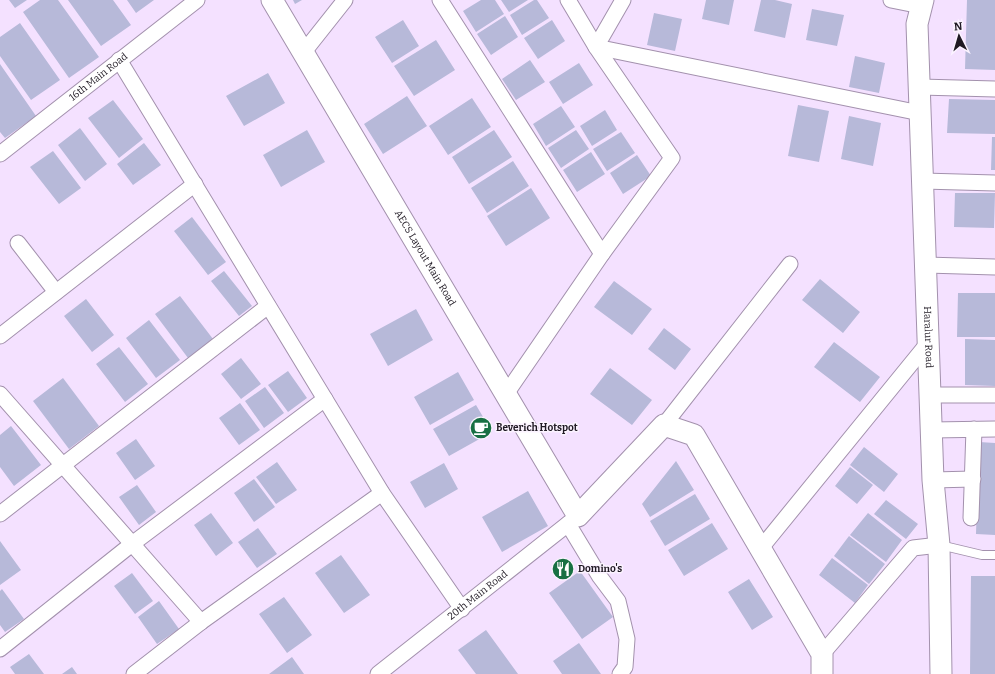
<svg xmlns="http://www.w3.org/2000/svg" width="995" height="674" font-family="Bitter,serif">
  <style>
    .building { fill: #b7b9d9 }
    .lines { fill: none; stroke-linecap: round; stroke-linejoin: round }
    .lane-casing { stroke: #a391ad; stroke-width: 10 }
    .street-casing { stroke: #a391ad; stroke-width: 17 }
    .secondary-casing { stroke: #a391ad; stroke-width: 23 }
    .lane { stroke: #fff; stroke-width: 8 }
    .street { stroke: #fff; stroke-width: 15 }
    .secondary { stroke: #fff; stroke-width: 21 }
    .labels { text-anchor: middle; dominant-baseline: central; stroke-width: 3; stroke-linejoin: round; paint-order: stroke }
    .street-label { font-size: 10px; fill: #1f1923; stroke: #fbf3ff }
    .poi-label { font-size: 10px; font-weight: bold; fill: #1f1923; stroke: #fbf3ff; text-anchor: start }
  </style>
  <rect width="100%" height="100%" fill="#f4e1ff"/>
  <path class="building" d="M 9,0 L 27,0 L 15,8 Z
    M 40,0 L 58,0 L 99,57 L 69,78 L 23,12 Z
    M 68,0 L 113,0 L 131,25 L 101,46 Z
    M 127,0 L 154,0 L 136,13 Z
    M 293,0 L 302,0 L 295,4 Z
    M 481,0 L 495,0 L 504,14 L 476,32 L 463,11 Z
    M 501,0 L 528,0 L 509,12 Z
    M 534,0 L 537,0 L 549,18 L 522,35 L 510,15 Z
    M 706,0 L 734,0 L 729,25 L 702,19 Z
    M 761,0 L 775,0 L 792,4 L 785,38 L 754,31 Z
    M 967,0 L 995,0 L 995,70 L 965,69 Z
    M 812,9 L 844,15 L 837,46 L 806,40 Z
    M 654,13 L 682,19 L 675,51 L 647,45 Z
    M 505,16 L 518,37 L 491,55 L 477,34 Z
    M 403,20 L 419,46 L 392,63 L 375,37 Z
    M 552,20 L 565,41 L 538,59 L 524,38 Z
    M 20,23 L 60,80 L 31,100 L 0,56 L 0,37 Z
    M 436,40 L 455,70 L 414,96 L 394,66 Z
    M 855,56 L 885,63 L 879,93 L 849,87 Z
    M 530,60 L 545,82 L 516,100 L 502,79 Z
    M 579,63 L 593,85 L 563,104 L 549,82 Z
    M 0,64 L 36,116 L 5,138 L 0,132 Z
    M 268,73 L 285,103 L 244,126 L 226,96 Z
    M 407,96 L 427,126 L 383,154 L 364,124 Z
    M 472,98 L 491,127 L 448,155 L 429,126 Z
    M 949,99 L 995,100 L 995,134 L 947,133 Z
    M 113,100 L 143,139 L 119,158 L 88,118 Z
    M 798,105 L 829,111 L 819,162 L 788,156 Z
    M 561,106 L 575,127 L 546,146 L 533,124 Z
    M 605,110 L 617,130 L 592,146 L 580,126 Z
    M 849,116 L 881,123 L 873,166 L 841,159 Z
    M 80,128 L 107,164 L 85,181 L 58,145 Z
    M 307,130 L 325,162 L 281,187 L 263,155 Z
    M 494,130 L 512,157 L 469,184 L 452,157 Z
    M 576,130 L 589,149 L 561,168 L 548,148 Z
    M 621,132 L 635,153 L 607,171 L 593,149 Z
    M 992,137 L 995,137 L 995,170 L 991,170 Z
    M 144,143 L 161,165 L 133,185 L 117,164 Z
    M 53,151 L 81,188 L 59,204 L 30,167 Z
    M 591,152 L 605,174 L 577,192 L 563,170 Z
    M 637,155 L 651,176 L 623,194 L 610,173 Z
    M 513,161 L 529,186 L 487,213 L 471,188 Z
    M 531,188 L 550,218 L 506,246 L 487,216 Z
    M 955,193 L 995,193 L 994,228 L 954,227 Z
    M 192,217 L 226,262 L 208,275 L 174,231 Z
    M 224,271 L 252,306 L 239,316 L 211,281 Z
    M 820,279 L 860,312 L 843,333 L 802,300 Z
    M 614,281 L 652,309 L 632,335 L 594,307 Z
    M 958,293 L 995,293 L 995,337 L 957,337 Z
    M 180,296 L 213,339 L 188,358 L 155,314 Z
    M 86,299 L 114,335 L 92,352 L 64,316 Z
    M 416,309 L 433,340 L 388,366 L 370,334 Z
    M 149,320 L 180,360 L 156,378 L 126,338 Z
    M 664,328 L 691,349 L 675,370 L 648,349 Z
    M 965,339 L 995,340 L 995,386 L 965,385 Z
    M 834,342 L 880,377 L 860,402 L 814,367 Z
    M 119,347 L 148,384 L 125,402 L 96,364 Z
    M 241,358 L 261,384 L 241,399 L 221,374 Z
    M 610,368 L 652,400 L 632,425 L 590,394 Z
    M 288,371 L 307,398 L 288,412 L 268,385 Z
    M 458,372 L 474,400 L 430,425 L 414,397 Z
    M 63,378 L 99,426 L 69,449 L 33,401 Z
    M 265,387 L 284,413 L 264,428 L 245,401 Z
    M 240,403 L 260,430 L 239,445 L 219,418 Z
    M 476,405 L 492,432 L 449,456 L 433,429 Z
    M 11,426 L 41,465 L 14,486 L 0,467 L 0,435 Z
    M 136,439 L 155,466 L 135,480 L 116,453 Z
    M 979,442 L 995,443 L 995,535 L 976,534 Z
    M 864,447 L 898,474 L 884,492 L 850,465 Z
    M 676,461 L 694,490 L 650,517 L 642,504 Z
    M 277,462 L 297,490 L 276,504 L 256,477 Z
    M 444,463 L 458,489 L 425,508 L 410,482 Z
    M 850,467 L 873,485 L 857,504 L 835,486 Z
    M 254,479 L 275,507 L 254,522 L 234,493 Z
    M 137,485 L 156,512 L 139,525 L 119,497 Z
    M 528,491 L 548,526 L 502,552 L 482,517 Z
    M 695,494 L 710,519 L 665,546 L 650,521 Z
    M 886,500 L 918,524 L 906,539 L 874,514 Z
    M 211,513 L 233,543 L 216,556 L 194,525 Z
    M 868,513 L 902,540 L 886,562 L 850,535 Z
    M 712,523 L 728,549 L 684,576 L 668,550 Z
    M 258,528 L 277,554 L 257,568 L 238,542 Z
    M 849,536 L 885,564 L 869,584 L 834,556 Z
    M 0,541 L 21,570 L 0,585 Z
    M 341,555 L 370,595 L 344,613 L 315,573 Z
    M 832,558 L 868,585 L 855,603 L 819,575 Z
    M 580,571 L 613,617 L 582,639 L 549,593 Z
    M 132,573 L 153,601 L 135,614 L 114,586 Z
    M 971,576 L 995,576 L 995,674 L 970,674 Z
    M 749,579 L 773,617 L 752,630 L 728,592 Z
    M 2,589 L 24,619 L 5,632 L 0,625 L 0,591 Z
    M 284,597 L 312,635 L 287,653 L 259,614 Z
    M 159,601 L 179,629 L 157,644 L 138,617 Z
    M 486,630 L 518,674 L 476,674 L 458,650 Z
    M 579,643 L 601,674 L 562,674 L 553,661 Z
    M 29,654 L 44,674 L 15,674 L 10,667 Z
    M 292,657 L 304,674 L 269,674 Z
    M 72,667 L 77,674 L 62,674 Z"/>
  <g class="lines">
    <g class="lane-casing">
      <path id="lane" d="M 940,545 L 982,555 L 995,555"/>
    </g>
    <g class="street-casing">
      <g id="street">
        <path d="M 440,0 L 602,254"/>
        <path d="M 623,0 L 596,47 L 920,113"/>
        <path d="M 891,0 L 921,6"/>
        <path d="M 303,53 L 345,0"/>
        <path d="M 119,60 L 382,493 L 462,609"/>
        <path d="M 920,87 L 995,89"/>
        <path id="s1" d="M 0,154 L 197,0"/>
        <path d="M 923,181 L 995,183"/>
        <path d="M 18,243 L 56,292"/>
        <path d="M 926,265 L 995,267"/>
        <path d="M 0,336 L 195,184"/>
        <path d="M 0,394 L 201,622"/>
        <path d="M 506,394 L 602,254 L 672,158 L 596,47 L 568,0"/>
        <path d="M 930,395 L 995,395"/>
        <path d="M 664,425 L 790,264"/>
        <path d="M 932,430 L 995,429"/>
        <path d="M 933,480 L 973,479"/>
        <path d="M 0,514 L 268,306"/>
        <path d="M 971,518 L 974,429"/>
        <path d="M 568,524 L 600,577 L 618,601 L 627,639 L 625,667 L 620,674"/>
        <path d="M 761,548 L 928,343"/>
        <path d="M 0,649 L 132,544 L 325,399"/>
        <path d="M 822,654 L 913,548 L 939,545"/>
        <path d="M 134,674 L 201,622 L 382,493"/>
        <path id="s2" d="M 378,674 L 578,516"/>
      </g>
    </g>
    <g class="secondary-casing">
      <g id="secondary">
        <path id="s3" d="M 272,0 L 578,516 L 664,425 L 694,435 L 822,654 L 822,674"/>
        <path id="s4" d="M 923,0 L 917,24 L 933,480 L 939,545 L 941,674"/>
      </g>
    </g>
    <use href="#lane" class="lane"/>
    <use href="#street" class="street"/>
    <use href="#secondary" class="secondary"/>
  </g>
  <defs>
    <g id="cafe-disc" transform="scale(1.15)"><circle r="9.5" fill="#187043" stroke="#fbf3ff"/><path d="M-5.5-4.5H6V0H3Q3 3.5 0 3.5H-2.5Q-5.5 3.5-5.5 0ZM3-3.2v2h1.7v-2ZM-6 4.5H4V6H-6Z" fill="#fff"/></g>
    <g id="restaurant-disc" transform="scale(1.15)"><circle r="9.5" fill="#187043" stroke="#fbf3ff"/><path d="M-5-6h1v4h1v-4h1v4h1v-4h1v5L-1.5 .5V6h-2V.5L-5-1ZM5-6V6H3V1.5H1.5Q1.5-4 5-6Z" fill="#fff"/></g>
  </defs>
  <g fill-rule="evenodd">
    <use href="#cafe-disc" x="481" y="428"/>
    <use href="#restaurant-disc" x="563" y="569"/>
  </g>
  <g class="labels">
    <g class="street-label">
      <text stroke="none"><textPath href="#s1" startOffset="125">16th Main Road</textPath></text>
      <text stroke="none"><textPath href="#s3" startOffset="300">AECS Layout Main Road</textPath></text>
      <text stroke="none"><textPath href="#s4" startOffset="338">Haralur Road</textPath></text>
      <text stroke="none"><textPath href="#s2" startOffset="127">20th Main Road</textPath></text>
    </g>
    <g class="poi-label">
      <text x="496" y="428">Beverich Hotspot</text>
      <text x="578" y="569">Domino's</text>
    </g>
  </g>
  <g transform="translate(959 36) rotate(355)" stroke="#fbf3ff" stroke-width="3" paint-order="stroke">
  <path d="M0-3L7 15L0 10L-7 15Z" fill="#1f1923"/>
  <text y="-6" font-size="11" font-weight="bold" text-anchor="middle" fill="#1f1923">N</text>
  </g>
</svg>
